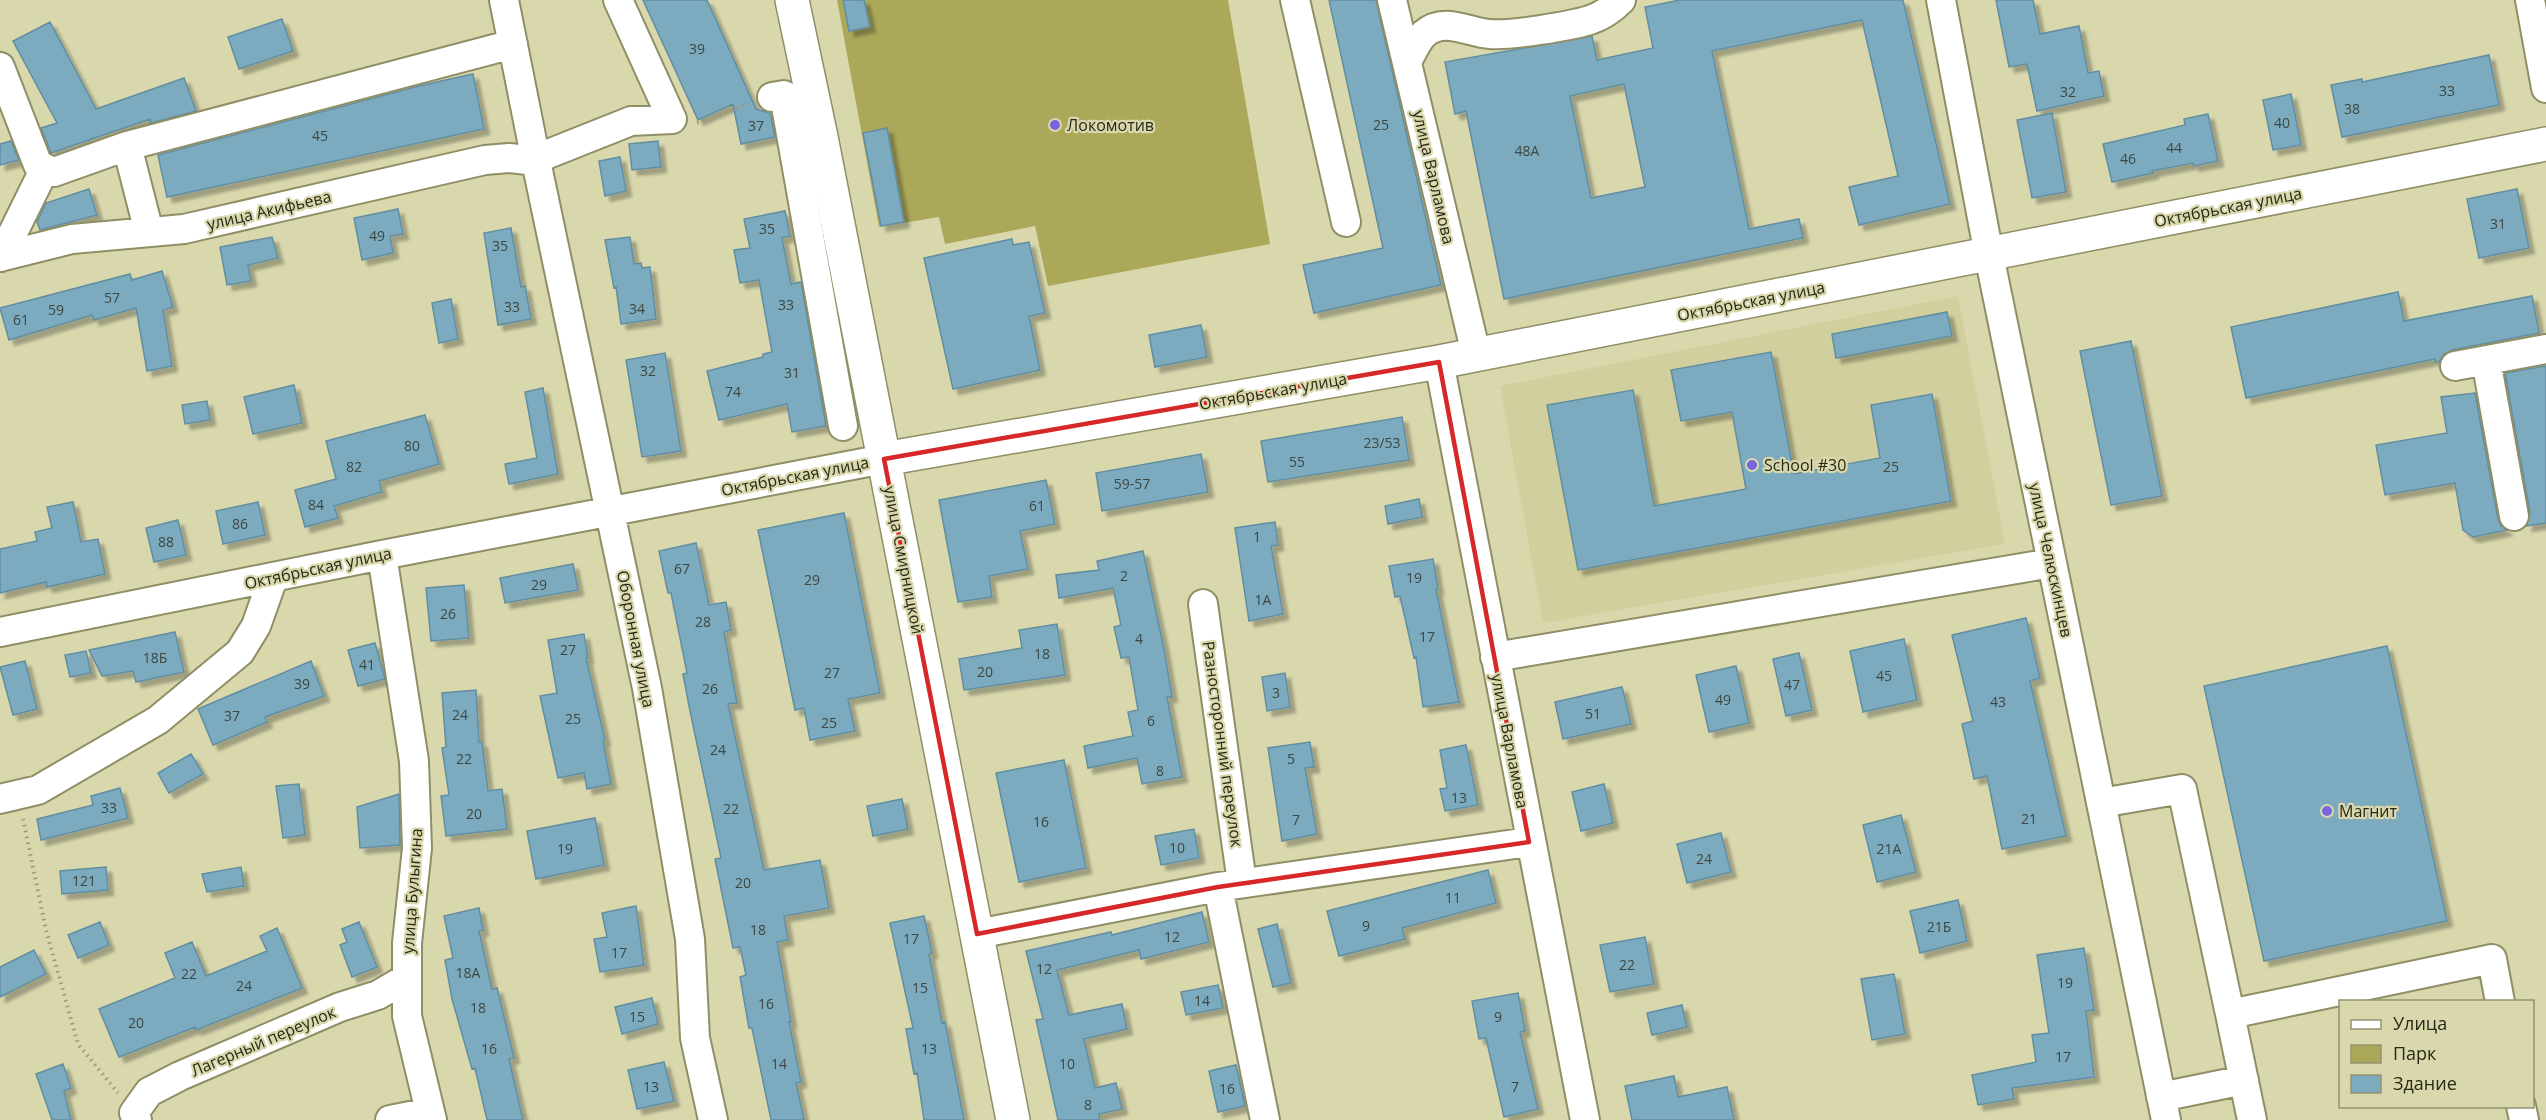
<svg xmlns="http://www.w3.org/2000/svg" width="2546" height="1120" font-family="'Open Sans',sans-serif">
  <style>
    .built { fill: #d1cf9d }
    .green { fill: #aba859 }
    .building { fill: #7caabe; stroke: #618ea2; stroke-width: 1.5; fill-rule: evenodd; filter: url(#shadow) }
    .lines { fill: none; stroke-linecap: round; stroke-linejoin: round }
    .minor-casing { stroke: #8f8e65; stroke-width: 32 }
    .major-casing { stroke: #8f8e65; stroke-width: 36 }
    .path { stroke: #9a9977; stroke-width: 4; stroke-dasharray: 1.5 4.5; stroke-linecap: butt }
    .minor { stroke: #fff; stroke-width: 28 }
    .major { stroke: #fff; stroke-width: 33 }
    .marked { fill: none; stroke: #d62828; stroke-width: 4.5; stroke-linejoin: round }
    .poi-dot { fill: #7864df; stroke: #d9d8ad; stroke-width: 2 }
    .labels { text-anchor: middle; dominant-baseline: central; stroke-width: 4.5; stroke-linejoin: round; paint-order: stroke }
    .number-label { font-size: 14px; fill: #3e4841 }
    .poi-label { font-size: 16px; fill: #292817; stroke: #d9d8ad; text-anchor: start }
    .street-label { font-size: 16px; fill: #292817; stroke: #d9d8ad }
  </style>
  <defs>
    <filter id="shadow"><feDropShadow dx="5.5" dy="5.5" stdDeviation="1.5" flood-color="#0004"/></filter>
  </defs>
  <rect width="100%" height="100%" fill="#d9d8ad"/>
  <path class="built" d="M 1958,296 L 2005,544 L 1543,623 L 1500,386 Z"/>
  <path class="green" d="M 837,0 L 1228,0 L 1270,244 L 1048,286 L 1035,226 L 945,244 L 939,217 L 879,227 Z"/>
  <path class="building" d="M 643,0 L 707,0 L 756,109 L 770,113 L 775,137 L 741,144 L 733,104 L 698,120 Z
    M 843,0 L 864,0 L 870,27 L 849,31 Z
    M 1329,0 L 1376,0 L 1441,285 L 1314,313 L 1303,265 L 1383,248 Z
    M 1680,0 L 1903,0 L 1950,204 L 1859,225 L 1849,187 L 1898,176 L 1862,20 L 1712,51 L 1749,229 L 1799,219 L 1803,238 L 1504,299 L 1466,111 L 1455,114 L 1445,62 L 1592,36 L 1597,60 L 1653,48 L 1645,7 ZM 1624,84 L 1645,187 L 1591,198 L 1570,96 Z
    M 1996,0 L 2033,0 L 2040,34 L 2079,26 L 2088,73 L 2099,71 L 2104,96 L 2037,111 L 2027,64 L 2009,67 Z
    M 282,19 L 293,51 L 239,69 L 228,37 Z
    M 50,22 L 96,109 L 184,78 L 196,111 L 151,123 L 150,119 L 51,153 L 41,128 L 57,123 L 13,41 Z
    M 2489,55 L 2499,105 L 2342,137 L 2331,85 L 2362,79 L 2362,82 Z
    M 473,74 L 484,129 L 167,197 L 158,155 L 423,85 Z
    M 2291,94 L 2301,145 L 2273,150 L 2263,100 Z
    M 2052,113 L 2066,192 L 2032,198 L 2017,120 Z
    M 2208,114 L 2218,161 L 2194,166 L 2193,163 L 2152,171 L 2153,173 L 2112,182 L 2103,144 L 2185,125 L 2184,119 Z
    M 887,128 L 904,222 L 881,226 L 863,133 Z
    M 11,141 L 19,160 L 0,165 L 0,144 Z
    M 658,141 L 661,167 L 632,170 L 629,144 Z
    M 620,157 L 626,191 L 605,196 L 599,161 Z
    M 89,189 L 97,215 L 40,230 L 37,222 L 46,203 Z
    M 2517,189 L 2529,248 L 2479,258 L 2467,199 Z
    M 398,209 L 403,234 L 390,236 L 393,253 L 362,260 L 354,218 Z
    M 785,211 L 790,236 L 782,238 L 791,284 L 801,282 L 826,426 L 792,432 L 787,404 L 719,420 L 707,371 L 763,357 L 763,354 L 772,352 L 759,280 L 740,283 L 734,250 L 750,248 L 744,219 Z
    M 511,228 L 521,287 L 525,286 L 531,319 L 498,325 L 484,233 Z
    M 272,237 L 278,258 L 248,265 L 251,281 L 227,285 L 220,247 Z
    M 630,237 L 634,264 L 641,263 L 642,268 L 650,267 L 656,319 L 621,324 L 616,287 L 614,288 L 605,240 Z
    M 1012,239 L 1013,245 L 1029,242 L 1045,313 L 1029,316 L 1040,370 L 953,389 L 924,258 Z
    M 162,271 L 173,307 L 163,310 L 172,366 L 147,371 L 136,308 L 94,320 L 92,315 L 9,340 L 0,308 L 130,274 L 132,280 Z
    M 2398,292 L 2404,321 L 2532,296 L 2539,333 L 2452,350 L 2444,354 L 2439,362 L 2435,362 L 2435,359 L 2246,398 L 2231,327 Z
    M 451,299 L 458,339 L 439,343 L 432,303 Z
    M 1947,312 L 1952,336 L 1836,358 L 1832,334 Z
    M 1201,325 L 1207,357 L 1155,367 L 1149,335 Z
    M 2131,341 L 2162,496 L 2111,505 L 2080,351 Z
    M 1771,352 L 1794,474 L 1880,458 L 1871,405 L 1932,394 L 1951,501 L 1578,570 L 1547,405 L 1633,390 L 1654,506 L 1746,489 L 1732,412 L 1681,421 L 1671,370 Z
    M 665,353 L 681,451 L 642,457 L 626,360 Z
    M 2546,366 L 2546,523 L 2526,526 L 2530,513 L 2505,373 Z
    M 294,385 L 302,423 L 253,434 L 244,397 Z
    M 543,388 L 558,474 L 509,484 L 505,464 L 537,458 L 525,392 Z
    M 2475,393 L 2498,519 L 2501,526 L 2507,530 L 2473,537 L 2463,530 L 2455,483 L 2385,495 L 2376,445 L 2447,433 L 2441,397 Z
    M 207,401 L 210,420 L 185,424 L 182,405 Z
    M 425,415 L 439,464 L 379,481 L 382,492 L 334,506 L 338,518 L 305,527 L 295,490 L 336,479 L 326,441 Z
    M 1402,417 L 1409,460 L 1268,482 L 1261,441 Z
    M 1201,454 L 1208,492 L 1102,511 L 1096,473 Z
    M 1046,480 L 1055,524 L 1020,531 L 1028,569 L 989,576 L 992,597 L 958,602 L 939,500 Z
    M 1419,499 L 1422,517 L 1388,524 L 1385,506 Z
    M 73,502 L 81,542 L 98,539 L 105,574 L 47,587 L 46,582 L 0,593 L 0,549 L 37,541 L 35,532 L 52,528 L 47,507 Z
    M 258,502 L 265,535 L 223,544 L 216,511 Z
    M 844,513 L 880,693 L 848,699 L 855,731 L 810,740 L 804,708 L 795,710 L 758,530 Z
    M 178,520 L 186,555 L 154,562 L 146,528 Z
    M 1275,522 L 1278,545 L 1271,546 L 1283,614 L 1249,621 L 1235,528 Z
    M 696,543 L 709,605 L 726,602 L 731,630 L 724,632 L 737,703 L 728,704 L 764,870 L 820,860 L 829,908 L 784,916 L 788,940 L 777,942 L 791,1022 L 789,1022 L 801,1082 L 796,1083 L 804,1120 L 771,1120 L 752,1028 L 749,1028 L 740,977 L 746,975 L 740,947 L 733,948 L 715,859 L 721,858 L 690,711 L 683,674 L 687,673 L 671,593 L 668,593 L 659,551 Z
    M 1143,551 L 1164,649 L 1172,697 L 1167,697 L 1182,777 L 1142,784 L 1137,758 L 1088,768 L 1084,746 L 1133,736 L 1128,712 L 1138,710 L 1129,657 L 1121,658 L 1114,627 L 1121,625 L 1113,588 L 1059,598 L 1056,575 L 1099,570 L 1097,561 Z
    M 1433,559 L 1438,589 L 1436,589 L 1459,702 L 1423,707 L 1416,657 L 1414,658 L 1400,596 L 1395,597 L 1389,566 Z
    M 573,564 L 578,590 L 505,603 L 500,578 Z
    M 464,585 L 469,638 L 431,641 L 426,588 Z
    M 2026,618 L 2040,678 L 2030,681 L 2066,836 L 2002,849 L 1987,776 L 1974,779 L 1962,724 L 1973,721 L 1952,635 Z
    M 1057,624 L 1065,675 L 964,690 L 959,659 L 1022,648 L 1019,630 Z
    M 175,632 L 184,672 L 136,682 L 133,671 L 102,676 L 89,650 Z
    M 584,634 L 588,658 L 586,658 L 605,740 L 603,741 L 611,784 L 587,789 L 584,773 L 558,778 L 540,696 L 557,693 L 548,640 Z
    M 1904,639 L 1917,700 L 1863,712 L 1850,651 Z
    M 375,643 L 385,679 L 358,686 L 348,650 Z
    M 2387,646 L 2447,921 L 2264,961 L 2204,686 Z
    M 86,651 L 91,673 L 70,677 L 65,655 Z
    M 1799,653 L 1812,710 L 1786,716 L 1773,659 Z
    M 25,661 L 37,709 L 13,715 L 0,667 Z
    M 311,661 L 324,696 L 265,717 L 267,722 L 213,745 L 198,709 Z
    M 1736,666 L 1749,723 L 1709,732 L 1696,675 Z
    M 1285,673 L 1290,707 L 1267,711 L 1262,677 Z
    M 1622,687 L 1631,724 L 1563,739 L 1555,702 Z
    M 476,690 L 479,742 L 482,742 L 488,791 L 502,789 L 507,829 L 446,836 L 441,796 L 449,795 L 442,748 L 446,747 L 442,693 Z
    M 1310,742 L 1314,767 L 1305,768 L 1317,834 L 1282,841 L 1268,748 Z
    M 1466,745 L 1478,805 L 1445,811 L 1440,789 L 1447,788 L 1440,750 Z
    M 191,754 L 203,774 L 169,793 L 158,773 Z
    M 1064,760 L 1086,868 L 1019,882 L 996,773 Z
    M 299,784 L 305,835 L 283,838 L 276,786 Z
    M 1604,784 L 1613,823 L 1581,831 L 1572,792 Z
    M 120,788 L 128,818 L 41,840 L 37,819 L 93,805 L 91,796 Z
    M 399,794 L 400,845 L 360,848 L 357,807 Z
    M 902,799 L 908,829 L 873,836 L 867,806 Z
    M 1901,815 L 1916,872 L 1877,882 L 1863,825 Z
    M 595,818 L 604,865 L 536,879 L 527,831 Z
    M 1194,829 L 1199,858 L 1161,865 L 1155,836 Z
    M 1721,833 L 1731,872 L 1687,883 L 1677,844 Z
    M 106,867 L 108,890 L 62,894 L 60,871 Z
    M 241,867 L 244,886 L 207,892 L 202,874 Z
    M 1488,870 L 1496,903 L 1402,928 L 1405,939 L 1339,956 L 1327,911 Z
    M 1958,900 L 1967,941 L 1920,953 L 1910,911 Z
    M 636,906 L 644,965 L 600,972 L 594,939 L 607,937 L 602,913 Z
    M 479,908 L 483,930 L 479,931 L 492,989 L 497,988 L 514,1058 L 509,1059 L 523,1120 L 487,1120 L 475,1068 L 472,1069 L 452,999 L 445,960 L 453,958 L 444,916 Z
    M 1202,912 L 1209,942 L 1141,959 L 1139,950 L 1057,970 L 1069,1015 L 1122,1004 L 1127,1029 L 1084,1039 L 1095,1088 L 1116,1083 L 1122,1109 L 1099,1114 L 1100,1120 L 1058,1120 L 1036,1020 L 1043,1019 L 1026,951 L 1111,932 L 1112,935 Z
    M 924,916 L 932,953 L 929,954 L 942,1023 L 945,1022 L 964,1120 L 924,1120 L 917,1073 L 914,1074 L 906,1029 L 913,1028 L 890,923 Z
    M 100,922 L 109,945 L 78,958 L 68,935 Z
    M 359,922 L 377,967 L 352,977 L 340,945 L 347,942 L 342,929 Z
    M 1277,924 L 1291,983 L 1273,987 L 1258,929 Z
    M 277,928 L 302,988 L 196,1030 L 195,1027 L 119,1057 L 99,1009 L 175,978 L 165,953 L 192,942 L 206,976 L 267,951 L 260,936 Z
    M 1645,937 L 1654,984 L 1610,992 L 1600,945 Z
    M 2084,948 L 2094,1010 L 2086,1011 L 2094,1077 L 2012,1088 L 2014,1099 L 1978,1105 L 1972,1075 L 2036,1062 L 2032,1035 L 2049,1033 L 2037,955 Z
    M 34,950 L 46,974 L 0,997 L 0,967 Z
    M 1894,974 L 1905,1034 L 1872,1040 L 1861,979 Z
    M 1218,985 L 1223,1008 L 1186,1015 L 1181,992 Z
    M 1518,993 L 1525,1031 L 1520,1032 L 1538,1109 L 1504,1117 L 1486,1038 L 1479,1039 L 1472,1001 Z
    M 652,998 L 658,1024 L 622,1034 L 615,1007 Z
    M 1682,1005 L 1687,1027 L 1652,1035 L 1647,1013 Z
    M 664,1062 L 674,1101 L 637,1109 L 628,1070 Z
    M 63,1064 L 71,1088 L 64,1091 L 71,1120 L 52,1120 L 36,1074 Z
    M 1236,1065 L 1245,1106 L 1218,1112 L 1209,1071 Z
    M 1674,1076 L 1678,1097 L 1727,1087 L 1734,1120 L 1632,1120 L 1625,1086 Z"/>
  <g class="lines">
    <g class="minor-casing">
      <path id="minor" d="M 504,0 L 536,161 L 647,688 L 690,939 L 695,1038 L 713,1120
        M 1295,0 L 1346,222
        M 1392,0 L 1476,354
        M 1941,0 L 1989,255 L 2166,1120
        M 2530,0 L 2546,88
        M 1407,61 C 1412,54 1417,40 1424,34 C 1444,16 1469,33 1490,34 C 1511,36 1570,26 1590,20 C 1602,16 1612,9 1621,0
        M 0,67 L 38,165 L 54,172 L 127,146
        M 772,97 L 784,95 L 843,426
        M 536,161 L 548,154 L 631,121 L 672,119 L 618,0
        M 149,232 L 127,146 L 513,44
        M 0,257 L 72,239 L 184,229 L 485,160 L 509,158 L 536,161
        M 1,257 L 45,168
        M 2486,360 L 2514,516
        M 1439,362 L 1585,1120
        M 2455,366 L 2546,349
        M 382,555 L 414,761 L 417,848 L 407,943 L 407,1016 L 432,1120
        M 1203,604 L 1242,883
        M 0,632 L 382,555 L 884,459
        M 1495,657 L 2052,563
        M 0,799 L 38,790 L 158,720 L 240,652 L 256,626 L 273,578
        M 2101,803 L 2182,789 L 2230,1014
        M 1218,887 L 1265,1120
        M 977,934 L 1218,887 L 1529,842
        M 2161,1097 L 2244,1080
        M 2521,1106 L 2524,1120
        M 137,1120 L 134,1113 L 149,1092 L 180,1076 L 340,1007 L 378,995 L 407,978
        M 390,1120 L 430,1112
        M 2252,1120 L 2230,1014 L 2492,959 L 2500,1002"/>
    </g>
    <g class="major-casing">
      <path id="major" d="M 792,0 L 821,137 L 1013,1120
        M 884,459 L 1439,362 L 2546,144"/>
    </g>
    <path class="path" d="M 697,123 L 748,104
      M 23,819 L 46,930 L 78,1044 L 118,1093"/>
    <use href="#minor" class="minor"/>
    <use href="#major" class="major"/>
  </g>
  <path class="marked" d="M 1439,362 L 1529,842 L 1218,887 L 977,934 L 884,459 Z"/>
  <g class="poi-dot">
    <circle cx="1055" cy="125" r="6"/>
    <circle cx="1752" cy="465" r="6"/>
    <circle cx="2327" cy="811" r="6"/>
  </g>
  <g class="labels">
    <g class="number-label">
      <text x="697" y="48">39</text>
      <text x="2447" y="90">33</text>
      <text x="2068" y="91">32</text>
      <text x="2352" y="108">38</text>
      <text x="2282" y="122">40</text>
      <text x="1381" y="124">25</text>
      <text x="756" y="125">37</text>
      <text x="320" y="135">45</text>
      <text x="2174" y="147">44</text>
      <text x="1527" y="150">48А</text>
      <text x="2128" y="158">46</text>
      <text x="2498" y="223">31</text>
      <text x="767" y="228">35</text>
      <text x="377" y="235">49</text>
      <text x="500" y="245">35</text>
      <text x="112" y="297">57</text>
      <text x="786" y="304">33</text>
      <text x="512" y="306">33</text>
      <text x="637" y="308">34</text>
      <text x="56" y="309">59</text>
      <text x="21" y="319">61</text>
      <text x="648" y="370">32</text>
      <text x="792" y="372">31</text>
      <text x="733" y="391">74</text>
      <text x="1382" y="442">23/53</text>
      <text x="412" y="445">80</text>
      <text x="1297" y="461">55</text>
      <text x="354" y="466">82</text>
      <text x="1891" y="466">25</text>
      <text x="1132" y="483">59-57</text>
      <text x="316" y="504">84</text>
      <text x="1037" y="505">61</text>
      <text x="240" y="523">86</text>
      <text x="1257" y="536">1</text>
      <text x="166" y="541">88</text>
      <text x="682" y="568">67</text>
      <text x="1124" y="575">2</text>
      <text x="1414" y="577">19</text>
      <text x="812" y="579">29</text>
      <text x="539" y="584">29</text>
      <text x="1263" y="599">1А</text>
      <text x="448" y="613">26</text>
      <text x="703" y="621">28</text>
      <text x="1427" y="636">17</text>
      <text x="1139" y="638">4</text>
      <text x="568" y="649">27</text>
      <text x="1042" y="653">18</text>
      <text x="155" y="657">18Б</text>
      <text x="367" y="664">41</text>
      <text x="985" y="671">20</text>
      <text x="832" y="672">27</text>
      <text x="1884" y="675">45</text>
      <text x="302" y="683">39</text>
      <text x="1792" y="684">47</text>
      <text x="710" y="688">26</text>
      <text x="1276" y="692">3</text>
      <text x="1723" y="699">49</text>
      <text x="1998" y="701">43</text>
      <text x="1593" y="713">51</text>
      <text x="460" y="714">24</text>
      <text x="232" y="715">37</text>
      <text x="573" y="718">25</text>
      <text x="1151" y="720">6</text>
      <text x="829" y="722">25</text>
      <text x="718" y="749">24</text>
      <text x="464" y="758">22</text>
      <text x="1291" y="758">5</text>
      <text x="1160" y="770">8</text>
      <text x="1459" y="797">13</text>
      <text x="109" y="807">33</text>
      <text x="731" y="808">22</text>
      <text x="474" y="813">20</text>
      <text x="2029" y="818">21</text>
      <text x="1296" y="819">7</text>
      <text x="1041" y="821">16</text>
      <text x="1177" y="847">10</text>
      <text x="565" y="848">19</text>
      <text x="1889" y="848">21А</text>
      <text x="1704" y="858">24</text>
      <text x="84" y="880">121</text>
      <text x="743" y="882">20</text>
      <text x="1453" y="897">11</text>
      <text x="1366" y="925">9</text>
      <text x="1939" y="926">21Б</text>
      <text x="758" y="929">18</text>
      <text x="1172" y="936">12</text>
      <text x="911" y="938">17</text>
      <text x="619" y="952">17</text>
      <text x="1627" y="964">22</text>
      <text x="1044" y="968">12</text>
      <text x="468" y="972">18А</text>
      <text x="189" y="973">22</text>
      <text x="2065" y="982">19</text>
      <text x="244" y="985">24</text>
      <text x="920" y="987">15</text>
      <text x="1202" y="1000">14</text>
      <text x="766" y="1003">16</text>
      <text x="478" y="1007">18</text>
      <text x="637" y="1016">15</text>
      <text x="1498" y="1016">9</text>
      <text x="136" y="1022">20</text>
      <text x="489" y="1048">16</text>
      <text x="929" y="1048">13</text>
      <text x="2063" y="1056">17</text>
      <text x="779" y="1063">14</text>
      <text x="1067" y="1063">10</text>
      <text x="651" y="1086">13</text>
      <text x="1515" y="1086">7</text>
      <text x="1227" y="1088">16</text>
      <text x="1088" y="1104">8</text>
    </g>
    <g class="poi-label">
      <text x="1067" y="125">Локомотив</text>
      <text x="1764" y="465">School #30</text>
      <text x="2339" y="811">Магнит</text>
    </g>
    <g class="street-label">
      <text transform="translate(1434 177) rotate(77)">улица Варламова</text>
      <text transform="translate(2228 207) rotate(-11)">Октябрьская улица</text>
      <text transform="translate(269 210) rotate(-13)">улица Акифьева</text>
      <text transform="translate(1751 301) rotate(-11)">Октябрьская улица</text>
      <text transform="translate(1273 391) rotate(-10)">Октябрьская улица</text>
      <text transform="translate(795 476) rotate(-11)">Октябрьская улица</text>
      <text transform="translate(904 560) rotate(79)">улица Смирницкой</text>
      <text transform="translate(2051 560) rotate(78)">улица Челюскинцев</text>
      <text transform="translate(318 568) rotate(-12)">Октябрьская улица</text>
      <text transform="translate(636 639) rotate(79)">Оборонная улица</text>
      <text transform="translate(1510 741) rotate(79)">улица Варламова</text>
      <text transform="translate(1223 744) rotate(82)">Разносторонний переулок</text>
      <text transform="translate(412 891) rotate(-86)">улица Булыгина</text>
      <text transform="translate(263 1041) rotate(-23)">Лагерный переулок</text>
    </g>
  </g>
  <rect x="2339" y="1000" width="195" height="108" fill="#d9d8ad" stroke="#939271" stroke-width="1.5"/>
  <rect x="2351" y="1020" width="30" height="9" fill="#ffffff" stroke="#939271" stroke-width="1.5"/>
  <text x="2393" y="1030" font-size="18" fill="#292817">Улица</text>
  <rect x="2351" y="1045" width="30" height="18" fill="#aba859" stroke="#939271" stroke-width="1.5"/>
  <text x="2393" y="1060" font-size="18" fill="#292817">Парк</text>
  <rect x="2351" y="1075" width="30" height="18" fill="#7caabe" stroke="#939271" stroke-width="1.5"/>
  <text x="2393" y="1090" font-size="18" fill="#292817">Здание</text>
</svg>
